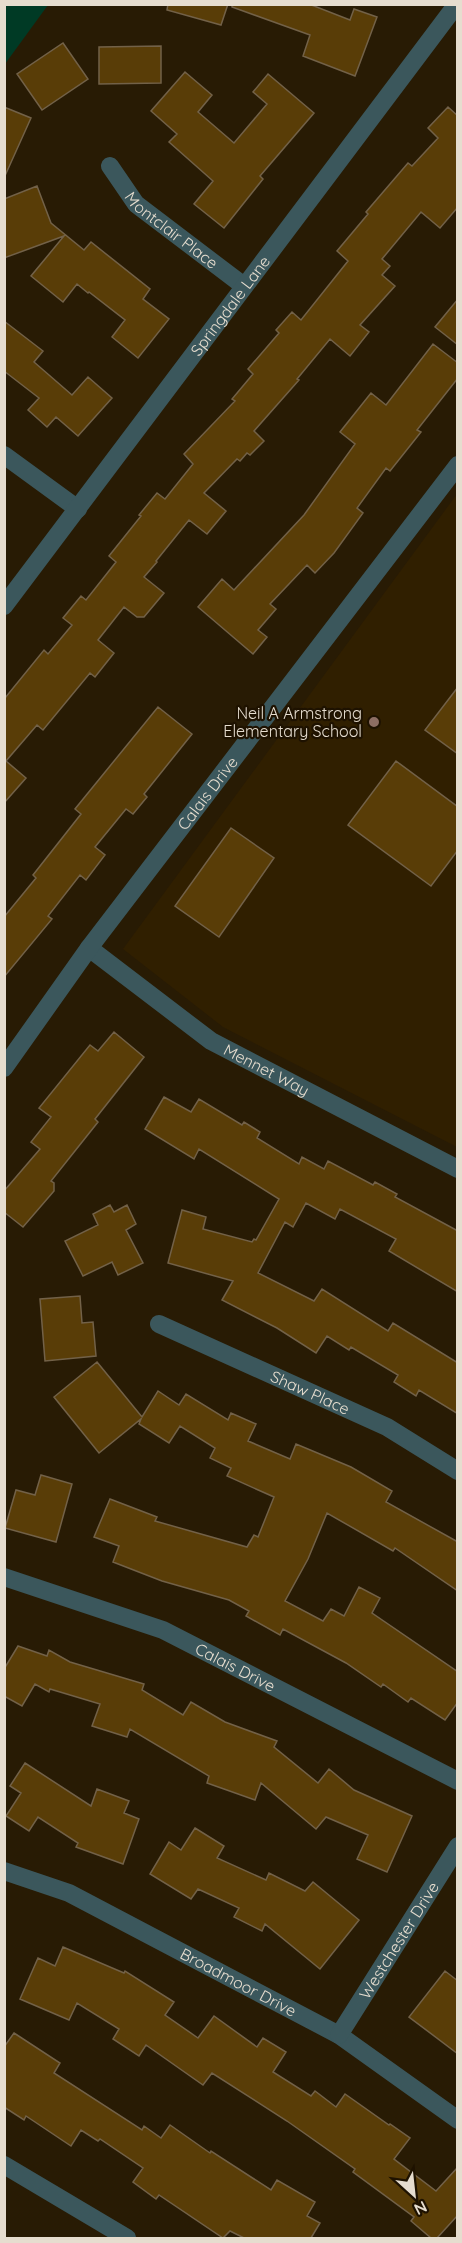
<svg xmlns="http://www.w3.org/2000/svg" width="462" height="2243" font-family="Quicksand,sans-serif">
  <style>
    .built { fill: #301f00 }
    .green { fill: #003a25 }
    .building { fill: #593d07; stroke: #726148; stroke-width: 1.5 }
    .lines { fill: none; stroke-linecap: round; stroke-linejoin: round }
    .minor { stroke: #3b575c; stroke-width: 18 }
    .education-dot { fill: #8d6e63; stroke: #1e1200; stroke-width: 2 }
    .labels { text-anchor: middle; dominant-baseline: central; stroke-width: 4.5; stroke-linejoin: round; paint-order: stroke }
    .street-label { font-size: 16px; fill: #e6ddcf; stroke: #1e1200 }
    .poi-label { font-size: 16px; fill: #e6ddcf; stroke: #1e1200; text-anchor: end }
  </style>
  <rect width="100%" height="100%" fill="#281b04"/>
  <path class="built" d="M 457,494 L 457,1147 L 223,1027 L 123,949 Z"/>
  <path class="green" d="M 5,4 L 48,5 L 5,64 L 4,5 Z"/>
  <path class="building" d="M 168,4 L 228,4 L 221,25 L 167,10 Z
    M 232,4 L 309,4 L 350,20 L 354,9 L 377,17 L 355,76 L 303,56 L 310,35 L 232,7 Z
    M 63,43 L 88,79 L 42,110 L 17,74 Z
    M 161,46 L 161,83 L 99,84 L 99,47 Z
    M 185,72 L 212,95 L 198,112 L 234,143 L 267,104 L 253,92 L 268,74 L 314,113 L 260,176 L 263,179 L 224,228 L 194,204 L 213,181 L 169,142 L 177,134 L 151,111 Z
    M 4,107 L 31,118 L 4,178 Z
    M 448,107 L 458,116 L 458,207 L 440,228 L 421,212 L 382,259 L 390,266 L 382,275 L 395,286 L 360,325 L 369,332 L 350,356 L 330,339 L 297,379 L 299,380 L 254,431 L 264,441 L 250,455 L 247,453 L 240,461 L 237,459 L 204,493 L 226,511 L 207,534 L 189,520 L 156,561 L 157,562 L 144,577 L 164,593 L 144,617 L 137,617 L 124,607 L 98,640 L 114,653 L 95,677 L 90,673 L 43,730 L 37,725 L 6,761 L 26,778 L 4,803 L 5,698 L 44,650 L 48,654 L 72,625 L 63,618 L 81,596 L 86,600 L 116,562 L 109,556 L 141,516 L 139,515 L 157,493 L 165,499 L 193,464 L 184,454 L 235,401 L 232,399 L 253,374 L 248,369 L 279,333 L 276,330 L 292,312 L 301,320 L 348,261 L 337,251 L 368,214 L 366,212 L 408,163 L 412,166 L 438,138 L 428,128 Z
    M 37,186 L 51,223 L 84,250 L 91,242 L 150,289 L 143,299 L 169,319 L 138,358 L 112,337 L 125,320 L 89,292 L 88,293 L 77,284 L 63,302 L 31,276 L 64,236 L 4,258 L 4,199 Z
    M 458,299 L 458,345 L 435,327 Z
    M 4,321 L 43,351 L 34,362 L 72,395 L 88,377 L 112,398 L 78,436 L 56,417 L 47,427 L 28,410 L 39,398 L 4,371 Z
    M 433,344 L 458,363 L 458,378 L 417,430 L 421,432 L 390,471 L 386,468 L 357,508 L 363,513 L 334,553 L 315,573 L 307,565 L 270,604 L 276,609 L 258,630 L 267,637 L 253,654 L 198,607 L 222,579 L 234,590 L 304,515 L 355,444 L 340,432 L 371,393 L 386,405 Z
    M 458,687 L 458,754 L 425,730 Z
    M 158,707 L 192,734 L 144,794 L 147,797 L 133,814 L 126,809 L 95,847 L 105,855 L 86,880 L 80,875 L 48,916 L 52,919 L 4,977 L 4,917 L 36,878 L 33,875 L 81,814 L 75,809 Z
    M 396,761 L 458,807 L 458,850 L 431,886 L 348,825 Z
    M 231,828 L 274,858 L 219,937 L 175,906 Z
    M 114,1032 L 144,1057 L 95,1119 L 98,1122 L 51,1181 L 54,1183 L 54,1191 L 23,1227 L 4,1212 L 4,1191 L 40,1149 L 31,1142 L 51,1117 L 39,1108 L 90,1045 L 98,1051 Z
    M 164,1097 L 191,1112 L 199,1099 L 242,1125 L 244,1122 L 260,1132 L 257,1138 L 299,1164 L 302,1157 L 324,1169 L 328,1161 L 373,1185 L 375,1182 L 397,1194 L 395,1197 L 458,1231 L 458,1292 L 389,1251 L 396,1239 L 340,1209 L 335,1219 L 306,1203 L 293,1227 L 285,1222 L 258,1273 L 314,1301 L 322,1289 L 388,1331 L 393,1323 L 458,1363 L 458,1414 L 419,1390 L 416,1396 L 394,1382 L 398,1375 L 351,1347 L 349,1350 L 327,1336 L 316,1353 L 277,1328 L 222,1300 L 233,1281 L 168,1263 L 182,1210 L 206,1217 L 203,1229 L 252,1242 L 254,1239 L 256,1240 L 279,1199 L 199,1149 L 194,1159 L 145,1129 Z
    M 110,1205 L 114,1212 L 127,1205 L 136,1224 L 126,1230 L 143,1263 L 118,1275 L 112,1262 L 83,1276 L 65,1241 L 98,1225 L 93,1214 Z
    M 80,1296 L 82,1323 L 93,1322 L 96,1356 L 45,1361 L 40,1299 Z
    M 97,1362 L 142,1417 L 158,1391 L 179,1405 L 186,1394 L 228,1420 L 231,1413 L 256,1424 L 248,1441 L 290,1459 L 296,1444 L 351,1467 L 392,1491 L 386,1502 L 458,1542 L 458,1591 L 395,1548 L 393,1551 L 327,1513 L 308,1559 L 285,1601 L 323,1621 L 331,1609 L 344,1616 L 359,1587 L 380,1598 L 372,1613 L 458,1672 L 458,1702 L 445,1720 L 411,1698 L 408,1702 L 383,1684 L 381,1687 L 346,1663 L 283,1629 L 280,1635 L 246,1616 L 249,1611 L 229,1600 L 162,1581 L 113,1562 L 119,1546 L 94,1537 L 110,1499 L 157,1517 L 155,1521 L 247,1547 L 254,1535 L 258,1537 L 274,1497 L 227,1476 L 231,1468 L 210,1458 L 215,1448 L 180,1426 L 169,1443 L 139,1424 L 141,1419 L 99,1453 L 54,1397 Z
    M 41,1475 L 72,1484 L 56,1542 L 5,1528 L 16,1490 L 35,1495 Z
    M 18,1646 L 47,1656 L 49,1650 L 70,1662 L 144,1684 L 142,1690 L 183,1715 L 191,1702 L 225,1722 L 277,1741 L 274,1747 L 318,1783 L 329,1769 L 354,1790 L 412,1816 L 387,1872 L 357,1859 L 368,1835 L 326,1817 L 316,1829 L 261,1783 L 255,1800 L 207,1783 L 209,1776 L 130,1729 L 127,1737 L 92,1726 L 100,1704 L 50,1689 L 49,1692 L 35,1684 L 22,1706 L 4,1696 L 4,1669 Z
    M 25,1763 L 91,1806 L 97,1789 L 129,1801 L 124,1813 L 139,1819 L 123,1864 L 76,1847 L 78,1843 L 38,1817 L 29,1831 L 6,1816 L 21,1793 L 10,1786 Z
    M 195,1828 L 224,1846 L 217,1858 L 266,1880 L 269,1873 L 305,1891 L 313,1882 L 359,1920 L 320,1969 L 265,1924 L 262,1931 L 234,1917 L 239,1908 L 198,1889 L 191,1899 L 150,1874 L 169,1842 L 181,1850 Z
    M 63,1947 L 124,1973 L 125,1971 L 174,2002 L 165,2015 L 198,2038 L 214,2016 L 257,2047 L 263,2038 L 286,2052 L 273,2072 L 311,2096 L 315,2091 L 336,2107 L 345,2094 L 389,2125 L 390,2124 L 410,2138 L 394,2159 L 436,2191 L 458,2167 L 458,2215 L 437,2238 L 431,2238 L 411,2221 L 414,2217 L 353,2172 L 355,2169 L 287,2121 L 212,2073 L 203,2085 L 146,2045 L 139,2056 L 113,2039 L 119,2029 L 77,2003 L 69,2020 L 20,1999 L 38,1958 L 55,1966 Z
    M 445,1971 L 458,1981 L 458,2054 L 409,2017 Z
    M 14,2033 L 60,2063 L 54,2073 L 142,2130 L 144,2126 L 161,2138 L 170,2125 L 210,2153 L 211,2151 L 271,2190 L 277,2180 L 315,2202 L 307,2216 L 320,2223 L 311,2238 L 244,2238 L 230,2231 L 223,2238 L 159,2195 L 156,2199 L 133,2182 L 143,2168 L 100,2139 L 98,2141 L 81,2130 L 71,2146 L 26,2116 L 24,2120 L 4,2107 L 4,2047 Z"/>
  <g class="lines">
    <g class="minor">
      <path id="s1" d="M 110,166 L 136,204 L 244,286"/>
      <path d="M 4,455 L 78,509"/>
      <path id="s2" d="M 4,606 L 457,4"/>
      <path id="s3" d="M 89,948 L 211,1041 L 458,1169"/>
      <path id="s4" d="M 4,1068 L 89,948 L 458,465"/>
      <path id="s5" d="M 159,1324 L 387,1427 L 458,1471"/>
      <path id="s6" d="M 4,1577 L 163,1630 L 458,1781"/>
      <path id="s7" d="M 4,1871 L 69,1893 L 339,2035 L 458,2120"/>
      <path id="s8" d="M 339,2035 L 458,1846"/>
      <path d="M 4,2165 L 127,2238"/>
    </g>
  </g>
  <circle class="education-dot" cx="374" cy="722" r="6"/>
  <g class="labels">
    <g class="street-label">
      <text stroke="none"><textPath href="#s1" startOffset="90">Montclair Place</textPath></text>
      <text stroke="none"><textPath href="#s2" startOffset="376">Springdale Lane</textPath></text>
      <text stroke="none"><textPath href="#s4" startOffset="342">Calais Drive</textPath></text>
      <text stroke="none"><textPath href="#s3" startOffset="216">Mennet Way</textPath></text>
      <text stroke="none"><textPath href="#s5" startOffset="166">Shaw Place</textPath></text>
      <text stroke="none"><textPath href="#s6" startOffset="249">Calais Drive</textPath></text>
      <text stroke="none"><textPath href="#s8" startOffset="112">Westchester Drive</textPath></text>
      <text stroke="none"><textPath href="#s7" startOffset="260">Broadmoor Drive</textPath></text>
    </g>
    <g class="poi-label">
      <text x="362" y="713">Neil A Armstrong<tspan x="362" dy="18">Elementary School</tspan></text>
    </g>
  </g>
  <rect width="462" height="2243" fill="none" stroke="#e6ddcf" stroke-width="12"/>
  <g transform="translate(414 2195) rotate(153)" stroke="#1e1200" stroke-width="4.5" paint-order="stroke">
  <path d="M0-4.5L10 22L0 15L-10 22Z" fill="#e6ddcf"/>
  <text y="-9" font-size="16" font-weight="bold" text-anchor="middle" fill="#e6ddcf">N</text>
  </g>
</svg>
